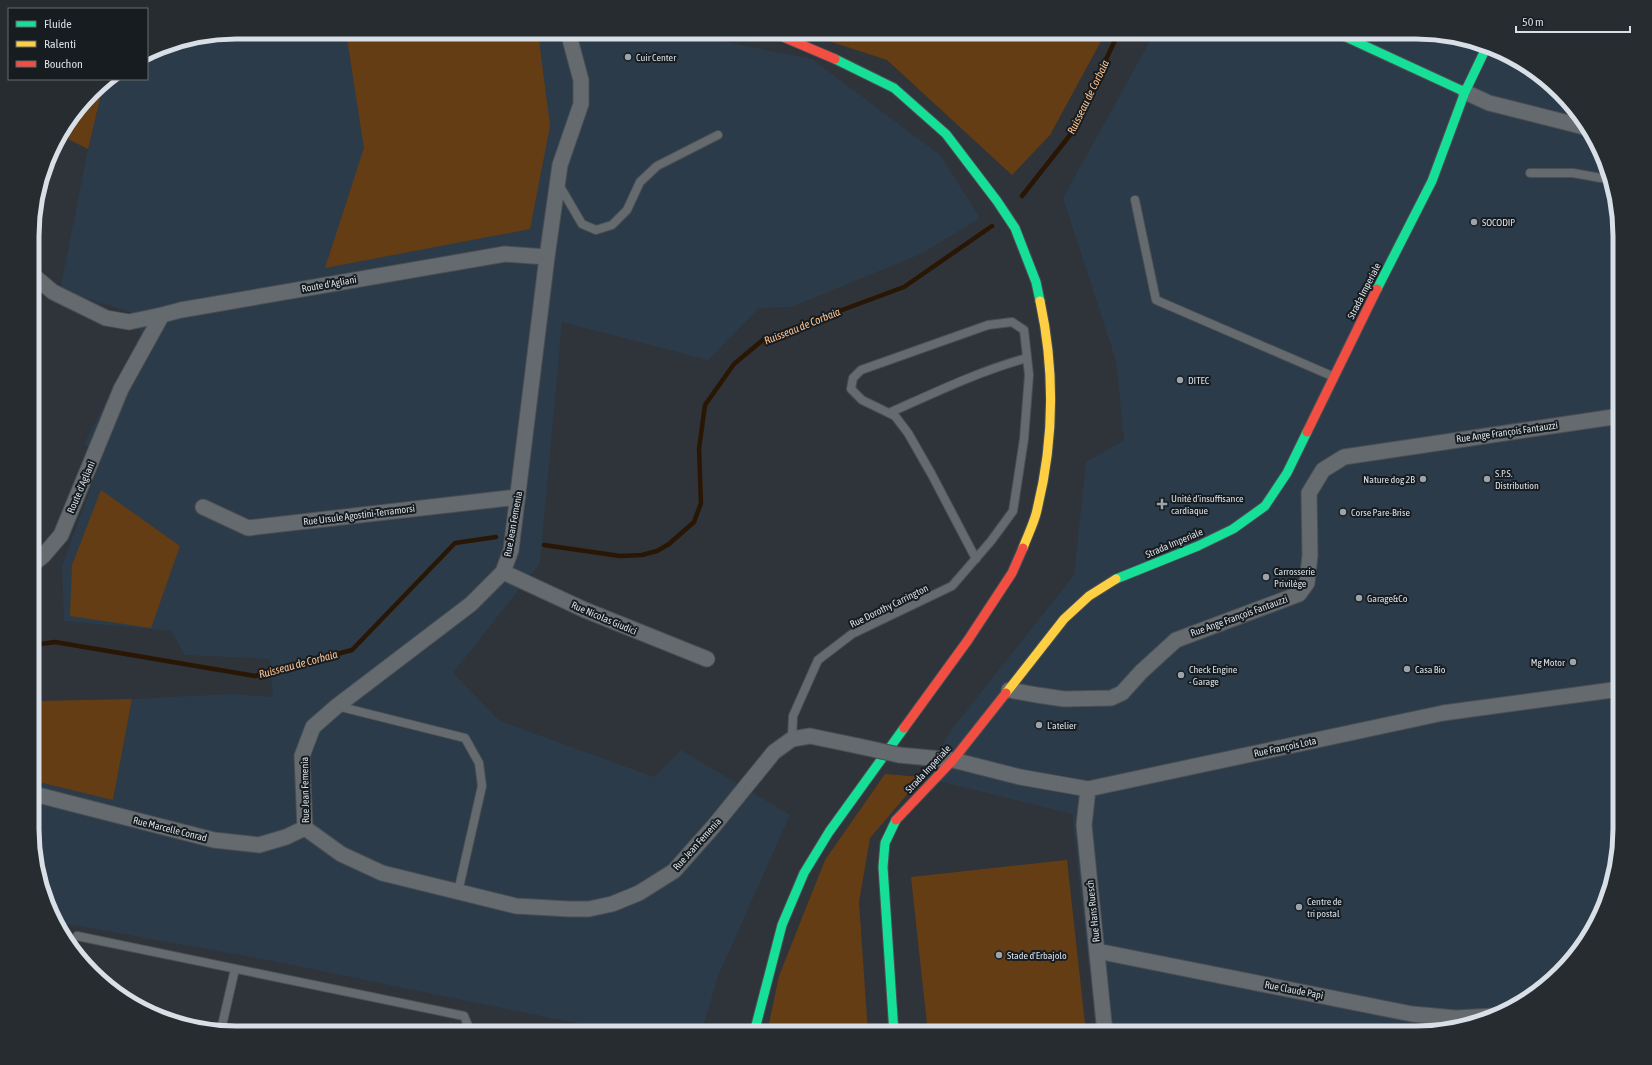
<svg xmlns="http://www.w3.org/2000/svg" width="1652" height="1065" font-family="'Asap Condensed',sans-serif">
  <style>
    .built { fill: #2b3b49 }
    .green { fill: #643d14 }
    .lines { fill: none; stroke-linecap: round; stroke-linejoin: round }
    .stream { stroke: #2a1605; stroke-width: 4.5 }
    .lane-casing { stroke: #4a4f53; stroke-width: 10 }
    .street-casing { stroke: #4a4f53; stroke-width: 17 }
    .fast-casing { stroke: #4a4f53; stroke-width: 11 }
    .slow-casing { stroke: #4a4f53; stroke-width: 11 }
    .jam-casing { stroke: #4a4f53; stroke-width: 11 }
    .lane { stroke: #646a6e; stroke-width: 8 }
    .street { stroke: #646a6e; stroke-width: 15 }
    .fast { stroke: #16e098; stroke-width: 9 }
    .slow { stroke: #ffcf43; stroke-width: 9 }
    .jam { stroke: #f24e42; stroke-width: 9 }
    .street-bridge-casing { stroke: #4a4f53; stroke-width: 17; stroke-linecap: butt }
    .street-bridge { stroke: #646a6e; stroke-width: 15 }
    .poi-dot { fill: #9ca3a9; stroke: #161c20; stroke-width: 1.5 }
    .labels { text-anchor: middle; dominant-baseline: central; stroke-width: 4; stroke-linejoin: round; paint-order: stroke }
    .poi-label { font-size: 10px; fill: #d8dfe6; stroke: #161c20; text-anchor: start }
    .street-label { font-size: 10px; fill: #d8dfe6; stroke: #161c20 }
    .water-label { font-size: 11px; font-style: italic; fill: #ffc290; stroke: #161c20 }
    .rim { fill: none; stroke: #d8dfe6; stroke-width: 5 }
  </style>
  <rect width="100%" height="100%" fill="#2e3439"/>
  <path class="built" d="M 236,32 L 690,32 L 741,45 L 812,59 L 940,155 L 980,218 L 921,254 L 791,307 L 759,308 L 708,360 L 562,322 L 540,563 L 453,673 L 500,721 L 654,777 L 681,750 L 790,815 L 718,976 L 703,1027 L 585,1025 L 263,959 L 56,922 L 34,855 L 34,781 L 113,800 L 132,699 L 231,694 L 273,697 L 270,659 L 185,655 L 171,631 L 64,621 L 62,566 L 102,456 L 84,444 L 141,333 L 136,314 L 60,290 L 88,149 L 104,81 L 108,79 L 147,79 L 147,55 L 158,47 Z
    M 1155,32 L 1416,32 L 1481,43 L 1529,67 L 1569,101 L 1593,134 L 1613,183 L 1620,223 L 1620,842 L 1609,894 L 1585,942 L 1551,982 L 1518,1006 L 1469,1026 L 1429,1033 L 1096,1033 L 1072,814 L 922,777 L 952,729 L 1074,575 L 1086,462 L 1124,440 L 1116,361 L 1063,198 Z"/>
  <path class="green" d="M 346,32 L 538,32 L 550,126 L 530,229 L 325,268 L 364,148 Z
    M 801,32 L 1106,32 L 1050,135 L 1012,175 L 887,60 Z
    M 104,81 L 104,82 L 88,149 L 68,139 L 71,122 Z
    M 101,490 L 180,546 L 151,628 L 70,616 L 72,565 Z
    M 132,699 L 113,800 L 34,781 L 34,701 Z
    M 885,774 L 922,777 L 870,838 L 859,902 L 868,1033 L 767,1033 L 779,976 L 825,860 Z
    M 1067,860 L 1086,1033 L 928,1033 L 911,877 Z"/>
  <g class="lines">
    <path class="stream" d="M 1022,196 L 1070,135 L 1119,32
      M 544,545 L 620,556 L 642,555 L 657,551 L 669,544 L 694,522 L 701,503 L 699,449 L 705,405 L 734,364 L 764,339 L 904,287 L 992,226
      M 34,645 L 55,642 L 255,676 L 352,650 L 455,543 L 496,537"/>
    <g class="lane-casing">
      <path id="lane" d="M 1530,173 L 1573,173 L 1612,180
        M 558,183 L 582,224 L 596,230 L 612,225 L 627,210 L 640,182 L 657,166 L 718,135
        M 1135,200 L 1156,300 L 1332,376
        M 889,413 C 934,393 979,371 1027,358
        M 337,706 L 465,738 L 479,763 L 482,786 L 458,892
        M 792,739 L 793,716 L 818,660 L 852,634 L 952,586 L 991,541 L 1013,511 L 1024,439 L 1029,375 L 1024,330 L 1012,322 L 988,325 L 861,370 L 853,378 L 851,389 L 862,400 L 895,416 L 908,433 L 932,475 L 976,559
        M 77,936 L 464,1016 L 471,1033
        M 221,1030 L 235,969"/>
    </g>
    <g class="street-casing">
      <path id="street" d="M 1465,92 L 1489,103 L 1588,128
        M 34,276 L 53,292 L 106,318 L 129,322 L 162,315
        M 203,507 L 248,528 L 518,497
        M 34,563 L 43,556 L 61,535 L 121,389 L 162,315 L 181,310 L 505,254 L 547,257
        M 503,572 L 585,610 L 707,659
        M 1009,690 L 1037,695 L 1064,699 L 1111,698 L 1122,693 L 1141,672 L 1176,640 L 1299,594 L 1307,583 L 1310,555 L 1309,493 L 1323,470 L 1344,457 L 1620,416
        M 899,755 L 953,760 L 1020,777 L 1088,789 L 1443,713 L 1620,689
        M 1088,789 L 1084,825 L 1105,1033
        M 34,794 L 214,840 L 259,845 L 286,837 L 305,828
        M 305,828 L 302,756 L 313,727 L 337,706 L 471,604 L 503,572 L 511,550 L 547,257 L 560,165 L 581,104 L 581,80 L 568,32
        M 305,828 L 341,854 L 382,873 L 516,906 L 569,909 L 589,909 L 612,904 L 639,893 L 674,871 L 713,827 L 774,752 L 792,739 L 810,736 L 858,746
        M 1097,951 L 1412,1014 L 1456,1018 L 1492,1016"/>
    </g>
    <g class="fast-casing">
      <path id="fast" d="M 1335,32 L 1465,92
        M 835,59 L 894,88 L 946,134 L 997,201 L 1015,228 L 1036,282 L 1040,301
        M 1377,289 L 1432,181 L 1465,92 L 1487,46
        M 1116,579 L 1198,546 L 1233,529 L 1265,506 L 1287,473 L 1307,432
        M 754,1033 L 782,925 L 804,873 L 829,832 L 904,728
        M 894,1033 L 883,867 L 885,843 L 896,820"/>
    </g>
    <g class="slow-casing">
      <path id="slow" d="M 1023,548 C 1027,537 1033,525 1036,514 C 1054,444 1055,371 1040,301
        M 1006,693 L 1064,619 L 1089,596 L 1116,579"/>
    </g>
    <g class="jam-casing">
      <path id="jam" d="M 757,32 L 781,36 L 835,59
        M 1307,432 L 1377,289
        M 904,728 L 968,640 L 1012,573 L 1023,548
        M 896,820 L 953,760 L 1006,693"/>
    </g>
    <use href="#lane" class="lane"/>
    <use href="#street" class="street"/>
    <use href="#fast" class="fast"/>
    <use href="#slow" class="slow"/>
    <use href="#jam" class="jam"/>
    <g class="street-bridge-casing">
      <path id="street-bridge" d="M 858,746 L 899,755"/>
    </g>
    <use href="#street-bridge" class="street-bridge"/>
  </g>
  <g class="poi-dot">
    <circle cx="628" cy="57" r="4"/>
    <circle cx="1474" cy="222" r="4"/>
    <circle cx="1180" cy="380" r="4"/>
    <circle cx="1423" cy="479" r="4"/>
    <circle cx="1487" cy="479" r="4"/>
    <path d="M1160 498h4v4h4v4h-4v4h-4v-4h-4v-4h4z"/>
    <circle cx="1343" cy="512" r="4"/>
    <circle cx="1266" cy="577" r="4"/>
    <circle cx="1359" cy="598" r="4"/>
    <circle cx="1573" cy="662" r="4"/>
    <circle cx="1407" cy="669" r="4"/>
    <circle cx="1181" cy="675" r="4"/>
    <circle cx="1039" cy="725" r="4"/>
    <circle cx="1299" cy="907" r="4"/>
    <circle cx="999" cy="955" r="4"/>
  </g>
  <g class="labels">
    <g class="poi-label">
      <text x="636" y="57">Cuir Center</text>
      <text x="1482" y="222">SOCODIP</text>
      <text x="1188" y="380">DITEC</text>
      <text x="1495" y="473">S.P.S.<tspan x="1495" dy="12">Distribution</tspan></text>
      <text x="1415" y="479" text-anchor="end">Nature dog 2B</text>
      <text x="1171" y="498">Unité d'insuffisance<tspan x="1171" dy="12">cardiaque</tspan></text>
      <text x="1351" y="512">Corse Pare-Brise</text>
      <text x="1274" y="571">Carrosserie<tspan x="1274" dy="12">Privilège</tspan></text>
      <text x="1367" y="598">Garage&amp;Co</text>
      <text x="1565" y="662" text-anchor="end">Mg Motor</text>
      <text x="1189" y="669">Check Engine<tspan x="1189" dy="12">- Garage</tspan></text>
      <text x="1415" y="669">Casa Bio</text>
      <text x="1047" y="725">L'atelier</text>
      <text x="1307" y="901">Centre de<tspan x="1307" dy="12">tri postal</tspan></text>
      <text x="1007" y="955">Stade d'Erbajolo</text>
    </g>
    <g class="street-label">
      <text transform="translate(329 284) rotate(-10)">Route d'Agliani</text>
      <text transform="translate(1364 291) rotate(-63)">Strada Imperiale</text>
      <text transform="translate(1507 432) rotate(-8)">Rue Ange François Fantauzzi</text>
      <text transform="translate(81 487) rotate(-67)">Route d'Agliani</text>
      <text transform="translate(359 515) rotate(-7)">Rue Ursule Agostini-Terramorsi</text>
      <text transform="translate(513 524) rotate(-80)">Rue Jean Femenia</text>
      <text transform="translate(1174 543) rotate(-23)">Strada Imperiale</text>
      <text transform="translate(889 606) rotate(-26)">Rue Dorothy Carrington</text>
      <text transform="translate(1239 616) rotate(-20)">Rue Ange François Fantauzzi</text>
      <text transform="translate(604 618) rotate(23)">Rue Nicolas Giudici</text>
      <text transform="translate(1285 747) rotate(-12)">Rue François Lota</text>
      <text transform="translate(928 769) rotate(-47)">Strada Imperiale</text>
      <text transform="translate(305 790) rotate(-91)">Rue Jean Femenia</text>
      <text transform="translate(170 829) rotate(14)">Rue Marcelle Conrad</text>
      <text transform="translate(697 844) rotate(-48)">Rue Jean Femenia</text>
      <text transform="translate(1093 911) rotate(-96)">Rue Hans Ruesch</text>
      <text transform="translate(1294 990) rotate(11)">Rue Claude Papi</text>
    </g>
    <g class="water-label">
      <text transform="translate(1088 97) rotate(-64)">Ruisseau de Corbaia</text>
      <text transform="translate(802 326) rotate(-22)">Ruisseau de Corbaia</text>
      <text transform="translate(298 664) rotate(-15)">Ruisseau de Corbaia</text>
    </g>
  </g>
  <path d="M0 0H1652V1065H0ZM236 39H1416A197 197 0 0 1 1613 236V829A197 197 0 0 1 1416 1026H236A197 197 0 0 1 39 829V236A197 197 0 0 1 236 39Z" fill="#262c30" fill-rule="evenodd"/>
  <path class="rim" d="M236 39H1416A197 197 0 0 1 1613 236V829A197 197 0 0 1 1416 1026H236A197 197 0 0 1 39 829V236A197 197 0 0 1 236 39Z"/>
  <rect x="8" y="8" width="140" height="72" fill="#161c20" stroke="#646a6f"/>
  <rect x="16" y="21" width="20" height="6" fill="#16e098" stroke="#646a6f"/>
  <text x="44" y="28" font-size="12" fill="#d8dfe6">Fluide</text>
  <rect x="16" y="41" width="20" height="6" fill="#ffcf43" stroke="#646a6f"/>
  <text x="44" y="48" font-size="12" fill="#d8dfe6">Ralenti</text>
  <rect x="16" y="61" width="20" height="6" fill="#f24e42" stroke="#646a6f"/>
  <text x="44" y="68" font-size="12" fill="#d8dfe6">Bouchon</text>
  <path d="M1516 26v6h114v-6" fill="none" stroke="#d8dfe6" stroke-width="2"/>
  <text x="1522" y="26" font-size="12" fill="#d8dfe6" stroke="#161c20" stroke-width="3" paint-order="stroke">50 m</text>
</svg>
